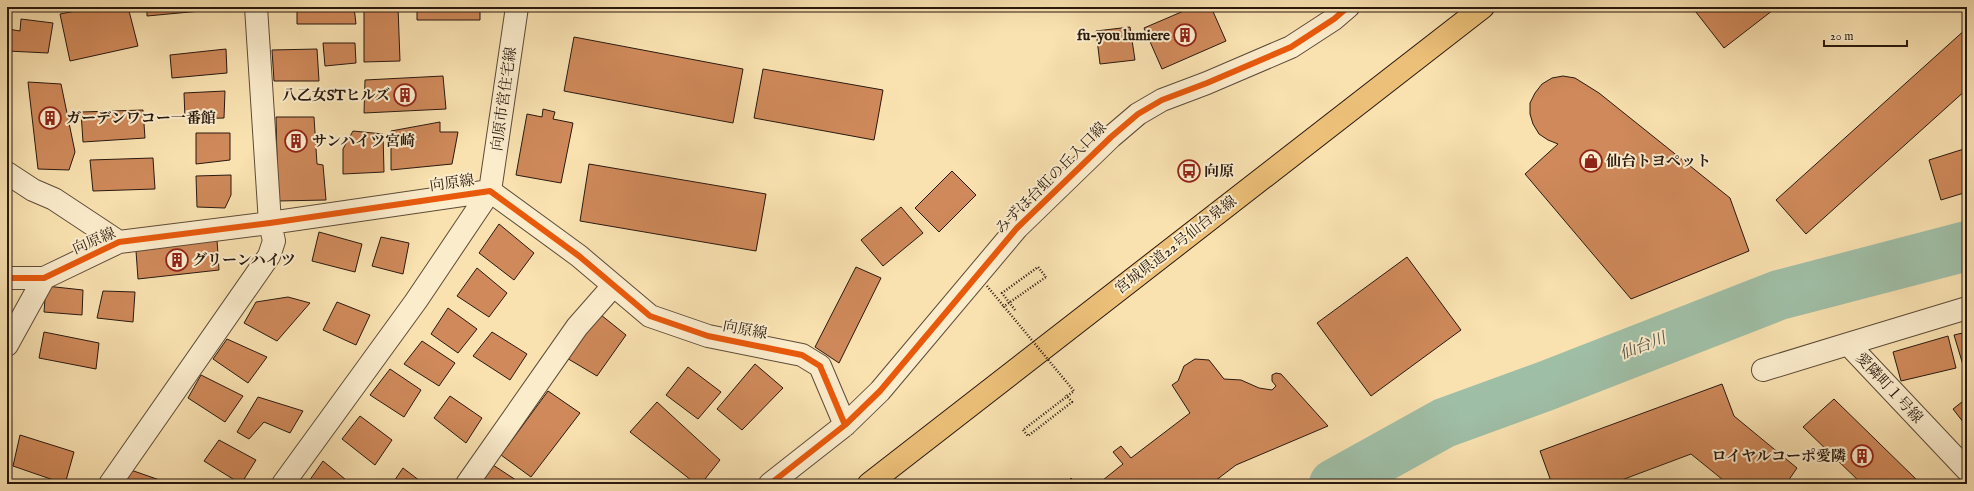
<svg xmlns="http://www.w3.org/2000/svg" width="1974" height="491" font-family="'IM FELL English','Noto Serif JP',serif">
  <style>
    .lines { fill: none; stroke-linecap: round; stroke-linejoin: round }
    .river { stroke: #9fbea6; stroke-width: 50 }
    .building { fill: #cf895a; stroke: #29190f }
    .minor-casing { stroke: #5d4b37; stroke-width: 24 }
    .major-casing { stroke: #29190f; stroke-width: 24 }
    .path { stroke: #29190f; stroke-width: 2.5; stroke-dasharray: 1 2; stroke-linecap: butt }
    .minor { stroke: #fbeccc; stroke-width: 22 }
    .major { stroke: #ecc078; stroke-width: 22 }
    .path-bridge { stroke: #29190f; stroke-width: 2.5; stroke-dasharray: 1 2; stroke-linecap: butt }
    .cycleway-casing { stroke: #fbeccc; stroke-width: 8 }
    .cycleway { stroke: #e8590c; stroke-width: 6 }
    .labels { text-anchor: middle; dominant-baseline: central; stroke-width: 4; stroke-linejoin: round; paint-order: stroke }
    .poi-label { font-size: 15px; font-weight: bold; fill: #29190f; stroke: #fbeccc; text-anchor: start }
    .street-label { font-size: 15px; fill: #29190f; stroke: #fbeccc }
    .water-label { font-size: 16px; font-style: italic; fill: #525344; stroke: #fbeccc }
  </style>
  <rect width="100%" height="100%" fill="#f9e1b0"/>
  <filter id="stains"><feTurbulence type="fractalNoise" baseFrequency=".005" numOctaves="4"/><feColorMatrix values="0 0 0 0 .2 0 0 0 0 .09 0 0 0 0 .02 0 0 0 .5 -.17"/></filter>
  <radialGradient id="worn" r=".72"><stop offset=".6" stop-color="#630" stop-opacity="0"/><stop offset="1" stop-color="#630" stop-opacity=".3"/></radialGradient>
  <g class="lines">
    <path class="river" d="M 1334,484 L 1444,423 L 1543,387 L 1779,295 L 1967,246"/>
  </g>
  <path class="building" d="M 96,7 L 128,7 L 138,46 L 70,61 L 60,14 Z
    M 147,7 L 222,7 L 222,9 L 147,16 Z
    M 297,7 L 354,7 L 356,24 L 297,24 Z
    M 364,7 L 398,7 L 400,61 L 364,62 Z
    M 417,7 L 480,7 L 480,20 L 417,20 Z
    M 1193,7 L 1211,7 L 1226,41 L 1162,69 L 1144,28 Z
    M 1692,7 L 1777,7 L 1724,48 Z
    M 21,19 L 53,23 L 48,53 L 7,51 L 8,29 L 20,31 Z
    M 1130,27 L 1135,60 L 1100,64 L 1096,31 Z
    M 1967,28 L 1967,89 L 1806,234 L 1776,200 Z
    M 574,37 L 743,69 L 733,123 L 564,91 Z
    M 323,43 L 355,43 L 356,63 L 325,66 Z
    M 226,49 L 227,73 L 172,78 L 170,55 Z
    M 317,49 L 319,81 L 274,81 L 272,50 Z
    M 763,69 L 883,90 L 874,140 L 754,118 Z
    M 443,76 L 446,109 L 364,113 L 365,80 Z
    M 1563,76 L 1575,78 L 1599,93 L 1730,198 L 1749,251 L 1631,299 L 1525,174 L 1558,144 L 1548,140 L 1539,134 L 1533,124 L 1530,114 L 1530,103 L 1535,93 L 1542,84 L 1552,78 Z
    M 28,82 L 61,84 L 75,152 L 69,170 L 38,169 Z
    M 225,91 L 224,118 L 185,119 L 184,93 Z
    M 543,109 L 555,112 L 553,119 L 573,123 L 561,183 L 516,175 L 527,114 L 542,117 Z
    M 143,110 L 145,138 L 83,142 L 81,112 Z
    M 276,117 L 314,117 L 317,164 L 323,165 L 326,200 L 278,201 Z
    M 440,122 L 440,132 L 458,132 L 452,164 L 391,170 L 391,131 Z
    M 353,131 L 383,134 L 384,172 L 343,174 L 343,149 Z
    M 196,133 L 230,133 L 230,160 L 196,164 Z
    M 1967,148 L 1967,192 L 1941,200 L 1929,160 Z
    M 153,158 L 155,189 L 93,191 L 90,160 Z
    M 589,164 L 766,194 L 756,251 L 580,221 Z
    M 952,171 L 976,195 L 939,232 L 915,208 Z
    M 231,175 L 231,195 L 225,208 L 197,207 L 196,176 Z
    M 901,207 L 923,233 L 883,266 L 861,240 Z
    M 499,224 L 534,253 L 514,280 L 479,253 Z
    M 319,232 L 362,244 L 355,272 L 312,261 Z
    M 381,237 L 409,243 L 403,274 L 372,266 Z
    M 217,240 L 219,270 L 138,279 L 136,251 Z
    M 1407,257 L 1461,330 L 1371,396 L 1317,323 Z
    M 856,267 L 881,278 L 839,363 L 815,347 Z
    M 477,268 L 507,293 L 489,317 L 457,296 Z
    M 46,286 L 83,290 L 82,315 L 44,312 Z
    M 103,291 L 135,292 L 133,322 L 97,318 Z
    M 288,297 L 310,303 L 277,341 L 244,323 L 256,302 Z
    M 337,302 L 370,315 L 356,345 L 323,330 Z
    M 448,308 L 477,329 L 458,353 L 431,334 Z
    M 601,315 L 626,335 L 597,376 L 565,357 Z
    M 44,332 L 99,343 L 96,369 L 39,358 Z
    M 492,332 L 527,354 L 510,380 L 473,356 Z
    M 1967,332 L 1967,363 L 1963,365 L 1954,335 Z
    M 1948,336 L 1956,368 L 1901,381 L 1893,352 Z
    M 227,339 L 267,357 L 248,383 L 213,359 Z
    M 422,341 L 455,363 L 439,386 L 404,364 Z
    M 1195,359 L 1209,360 L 1224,379 L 1241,380 L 1259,388 L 1272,390 L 1276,386 L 1272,381 L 1272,375 L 1276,373 L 1281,374 L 1328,426 L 1236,465 L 1211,484 L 1098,484 L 1123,464 L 1113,452 L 1121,446 L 1131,458 L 1190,413 L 1172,385 L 1178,381 L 1184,366 Z
    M 755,364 L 783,388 L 742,430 L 717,409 Z
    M 688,367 L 721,392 L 698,419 L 666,395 Z
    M 390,369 L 421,390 L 404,417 L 370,395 Z
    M 201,375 L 243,396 L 225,422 L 188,398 Z
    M 1722,384 L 1734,416 L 1797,468 L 1786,484 L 1728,484 L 1691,454 L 1611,484 L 1552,484 L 1540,451 Z
    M 548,391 L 580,413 L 531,477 L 501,455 Z
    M 450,396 L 482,418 L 466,443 L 434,418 Z
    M 258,397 L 303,411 L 290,433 L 264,422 L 249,439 L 237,432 Z
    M 1967,398 L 1967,427 L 1953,409 Z
    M 1834,399 L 1921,484 L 1862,484 L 1803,427 Z
    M 657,402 L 720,460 L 701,484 L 696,484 L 630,432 Z
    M 360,416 L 392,440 L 375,465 L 342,439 Z
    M 20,435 L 74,452 L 65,484 L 13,466 Z
    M 219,440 L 256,460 L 241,484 L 204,461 Z
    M 323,461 L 351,484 L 307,484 Z
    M 493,465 L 522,484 L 480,484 Z
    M 403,468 L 424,484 L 392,484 Z
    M 128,469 L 171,484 L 122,484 Z
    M 1071,478 L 1076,484 L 1065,484 Z"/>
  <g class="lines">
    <g class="minor-casing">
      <path id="minor" d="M 7,173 L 33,190 L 54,199 L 119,242
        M 7,278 L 44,278 L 119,242 L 270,223 L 490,191 L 579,256 L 650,316 L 708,336 L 802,355 L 820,366 L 845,425
        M 1967,308 L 1848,344 L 1967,470
        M 7,345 L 44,278
        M 1763,370 L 1848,344
        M 110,484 L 269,256 L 274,241 L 270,223 L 256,7
        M 283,484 L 416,301 L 490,191 L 517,7
        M 467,484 L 577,327 L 613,286
        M 770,484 L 845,425 L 880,391 L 1017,228 L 1111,137 L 1138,114 L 1162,100 L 1207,83 L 1291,47 L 1334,19 L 1348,7"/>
    </g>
    <g class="major-casing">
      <path id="major" d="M 869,484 L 1483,7"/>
    </g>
    <path class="path" d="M 1015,310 L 1002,293 L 1038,267 L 1046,277
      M 1023,430 L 1028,436 L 1072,402 L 1066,395"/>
    <use href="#minor" class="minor"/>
    <use href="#major" class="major"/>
    <path class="path-bridge" d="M 987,286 L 1074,391 L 1023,430
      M 1003,307 L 1046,277"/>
    <g class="cycleway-casing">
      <path id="cycleway" d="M 7,278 L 44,278 L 119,242 L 270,223 L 490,191 L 579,256 L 650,316 L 708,336 L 802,355 L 820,366 L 845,425
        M 770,484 L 845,425 L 880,391 L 1017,228 L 1111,137 L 1138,114 L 1162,100 L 1207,83 L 1291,47 L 1334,19 L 1348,7"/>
    </g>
    <use href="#cycleway" class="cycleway"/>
  </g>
  <defs>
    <g id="building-ring" transform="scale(1.15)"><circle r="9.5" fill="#fbeccc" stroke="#8f2418" stroke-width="1.5"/><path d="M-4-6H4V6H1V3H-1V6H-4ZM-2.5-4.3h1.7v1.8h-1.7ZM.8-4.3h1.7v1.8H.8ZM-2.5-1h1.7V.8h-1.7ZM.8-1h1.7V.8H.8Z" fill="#8f2418"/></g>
    <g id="shop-ring" transform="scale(1.15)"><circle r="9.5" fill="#fbeccc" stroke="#8f2418" stroke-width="1.5"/><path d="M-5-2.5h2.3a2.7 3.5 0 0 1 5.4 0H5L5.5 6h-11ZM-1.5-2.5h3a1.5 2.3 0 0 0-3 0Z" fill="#8f2418"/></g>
    <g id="bus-ring" transform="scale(1.15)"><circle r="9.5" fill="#fbeccc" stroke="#8f2418" stroke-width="1.5"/><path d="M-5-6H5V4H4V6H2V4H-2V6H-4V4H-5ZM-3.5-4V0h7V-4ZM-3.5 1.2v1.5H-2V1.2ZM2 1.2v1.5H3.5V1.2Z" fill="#8f2418"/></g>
  </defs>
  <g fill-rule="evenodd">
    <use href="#building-ring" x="1185" y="35"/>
    <use href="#building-ring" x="405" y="95"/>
    <use href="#building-ring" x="50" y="118"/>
    <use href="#building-ring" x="296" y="141"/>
    <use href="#shop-ring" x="1591" y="161"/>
    <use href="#bus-ring" x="1189" y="171"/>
    <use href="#building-ring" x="177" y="260"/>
    <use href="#building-ring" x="1862" y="456"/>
  </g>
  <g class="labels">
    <g class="poi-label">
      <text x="1170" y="35" text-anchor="end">fu-you lumiere</text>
      <text x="390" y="95" text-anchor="end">八乙女STヒルズ</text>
      <text x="66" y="118">ガーデンワコー一番館</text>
      <text x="312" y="141">サンハイツ宮崎</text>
      <text x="1606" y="161">仙台トヨペット</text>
      <text x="1204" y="171">向原</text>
      <text x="192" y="260">グリーンハイツ</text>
      <text x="1846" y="456" text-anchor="end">ロイヤルコーポ愛隣</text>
    </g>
    <g class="street-label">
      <text transform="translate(504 99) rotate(-82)">向原市営住宅線</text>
      <text transform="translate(1051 178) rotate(-45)">みずほ台虹の丘入口線</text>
      <text transform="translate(452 183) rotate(-8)">向原線</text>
      <text transform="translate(94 241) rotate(-23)">向原線</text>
      <text transform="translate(1176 245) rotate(-38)">宮城県道22号仙台泉線</text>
      <text transform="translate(745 330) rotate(11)">向原線</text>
      <text transform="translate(1889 388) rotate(47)">愛隣町１号線</text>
    </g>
    <g class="water-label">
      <text transform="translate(1643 347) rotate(-21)">仙台川</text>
    </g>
  </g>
  <rect width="1974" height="491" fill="none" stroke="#f9e1b0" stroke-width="24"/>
  <rect x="8" y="8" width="1958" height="475" fill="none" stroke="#29190f" stroke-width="2"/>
  <rect x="12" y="12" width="1950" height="467" fill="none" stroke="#29190f"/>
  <path d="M1824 40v6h83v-6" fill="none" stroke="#29190f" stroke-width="2"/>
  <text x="1830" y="40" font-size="12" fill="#29190f" stroke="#fbeccc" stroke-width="3" paint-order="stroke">20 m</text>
  <rect width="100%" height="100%" filter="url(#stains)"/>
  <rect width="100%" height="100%" fill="url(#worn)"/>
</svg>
